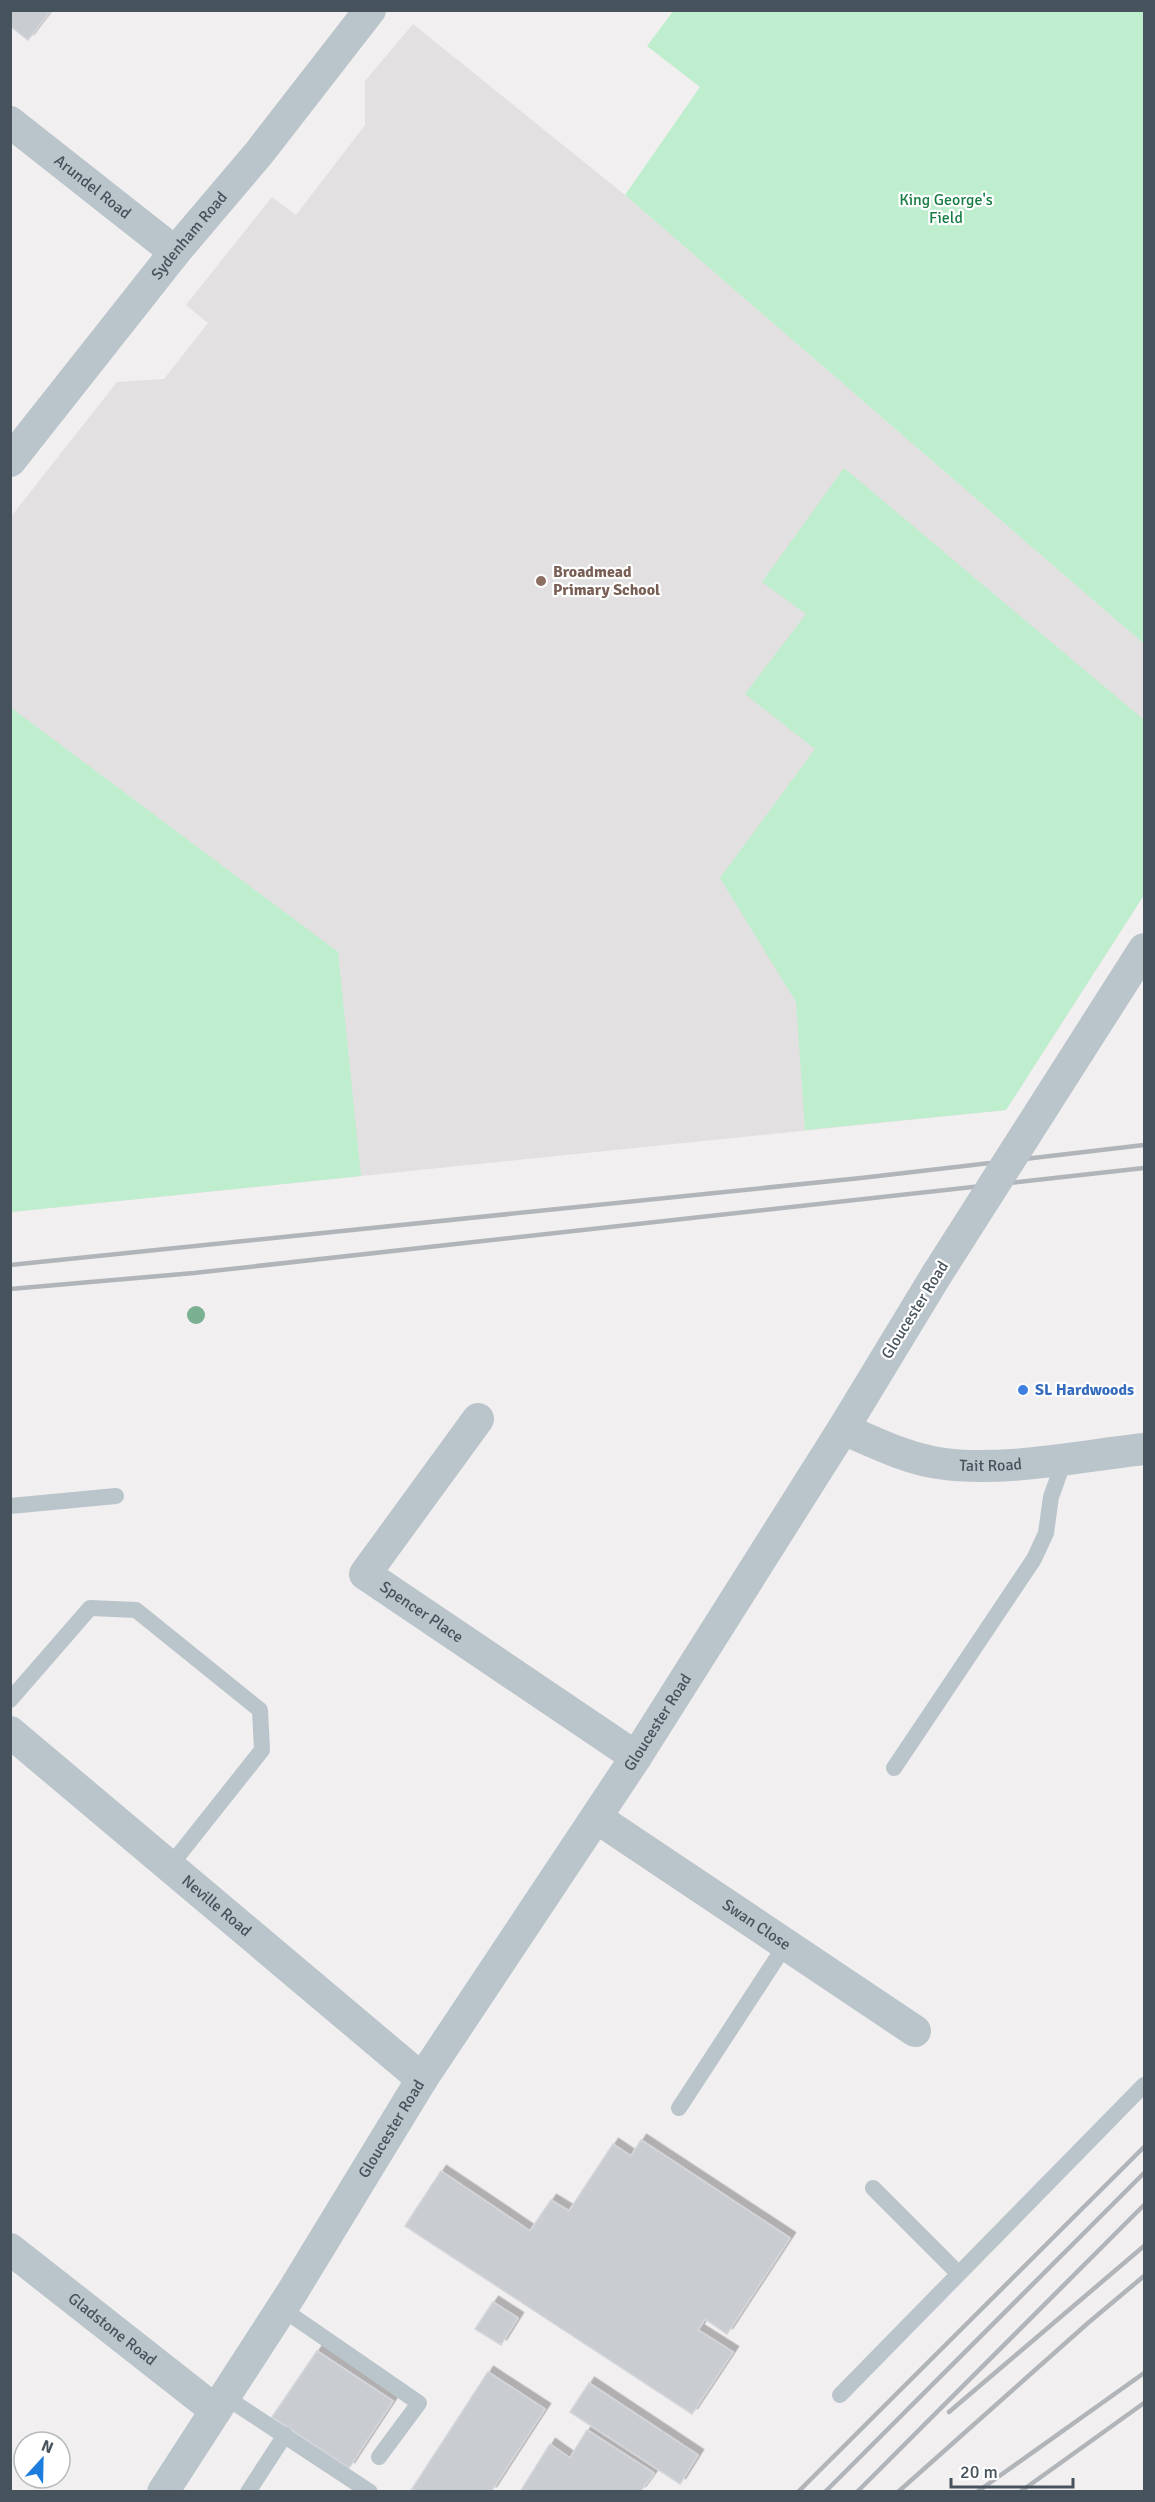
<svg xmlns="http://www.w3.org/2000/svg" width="1155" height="2502" font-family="Signika,sans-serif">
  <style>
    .education { fill: #e2e0e1 }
    .green { fill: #beeecd }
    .building { fill: #c9ccd1; stroke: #d3d5da; stroke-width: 1.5; filter: url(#shadow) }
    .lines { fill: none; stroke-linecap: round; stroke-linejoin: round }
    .service { stroke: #bac4cb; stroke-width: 16 }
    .minor { stroke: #bac4cb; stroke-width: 32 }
    .rail { stroke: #b1b4b9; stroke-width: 4.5 }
    .minor-bridge { stroke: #bac4cb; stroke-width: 32 }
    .tree { fill: #7ab091 }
    .education-dot { fill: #8d6e63; stroke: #fff; stroke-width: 2 }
    .shop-dot { fill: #3f7fe0; stroke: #fff; stroke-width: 2 }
    .labels { text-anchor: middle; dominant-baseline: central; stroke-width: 4.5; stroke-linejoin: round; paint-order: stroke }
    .street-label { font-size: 16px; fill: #47535c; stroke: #fff }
    .park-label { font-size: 16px; fill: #197c44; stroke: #fff }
    .education-label { font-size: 16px; font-weight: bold; fill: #785e54; stroke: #fff; text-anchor: start }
    .shop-label { font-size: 16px; font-weight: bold; fill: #366cbe; stroke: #fff; text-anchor: start }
  </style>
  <defs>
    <filter id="shadow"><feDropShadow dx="5.5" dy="-5.5" stdDeviation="0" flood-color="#0004"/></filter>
  </defs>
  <rect width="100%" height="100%" fill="#f1efef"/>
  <path class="education" d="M 413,24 L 625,195 L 1144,644 L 1144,895 L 1006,1110 L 11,1212 L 10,518 L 117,382 L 164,379 L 208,323 L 186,305 L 272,197 L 296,215 L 365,125 L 365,81 Z"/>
  <path class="green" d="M 674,10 L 1144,11 L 1144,644 L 625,195 L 700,87 L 647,46 Z
    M 844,468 L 1144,720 L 1144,895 L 1006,1110 L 805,1130 L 796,1002 L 720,878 L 815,749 L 745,694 L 806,614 L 762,582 Z
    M 10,707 L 338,952 L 361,1176 L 11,1212 Z"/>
  <path class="building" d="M 10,10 L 51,10 L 28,40 L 10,26 Z
    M 641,2140 L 790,2238 L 727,2334 L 705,2319 L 698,2330 L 733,2352 L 692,2414 L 405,2226 L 441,2171 L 530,2231 L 551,2200 L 569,2211 L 613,2144 L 631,2156 Z
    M 493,2302 L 518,2318 L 501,2345 L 475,2329 Z
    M 317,2351 L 393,2401 L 349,2468 L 272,2417 Z
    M 488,2372 L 545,2409 L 491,2492 L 410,2492 Z
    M 589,2383 L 698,2455 L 680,2484 L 570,2412 Z
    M 587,2430 L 654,2473 L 640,2492 L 520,2492 L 550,2444 L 570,2458 Z"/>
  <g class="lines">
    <path class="service" d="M 10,1506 L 116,1496
      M 10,1700 L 90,1608 L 136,1610 L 260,1710 L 262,1750 L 170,1866
      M 894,1768 L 1034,1559 L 1046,1533 L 1051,1497 L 1065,1458
      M 679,2108 L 786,1944
      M 873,2188 L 958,2273
      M 281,2308 L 419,2403 L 379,2457
      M 840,2395 L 1144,2085
      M 224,2396 L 370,2492
      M 248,2492 L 285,2435"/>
    <g class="minor">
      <path id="s1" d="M 10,122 L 175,252"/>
      <path id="s2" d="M 10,461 L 175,252 L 259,153 L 370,10"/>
      <path d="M 1079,1051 L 1144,949"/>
      <path id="s3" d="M 478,1419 L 365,1574 L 636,1757"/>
      <path id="s4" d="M 843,1429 C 874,1442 905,1458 938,1463 C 1001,1473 1081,1456 1144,1449"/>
      <path id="s5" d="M 10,1732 L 422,2079"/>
      <path id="s6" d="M 597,1818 L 915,2031"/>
      <path id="s7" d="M 10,2249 L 215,2410"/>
      <path id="s8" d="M 163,2492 L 291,2294 L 422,2079 L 636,1757 L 843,1429 L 937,1274"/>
    </g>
    <path class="rail" d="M 10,1265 L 861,1178 L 1144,1145
      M 10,1289 L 194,1273 L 1144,1168
      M 949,2412 L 1144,2246
      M 798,2492 L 1144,2147
      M 825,2492 L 1144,2173
      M 857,2492 L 1144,2205
      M 898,2492 L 1088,2323 L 1144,2276
      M 977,2492 L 1144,2373
      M 1020,2492 L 1144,2403"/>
    <path class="minor-bridge" d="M 937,1274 L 1079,1051"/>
  </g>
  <circle class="tree" cx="196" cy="1315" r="9"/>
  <circle class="education-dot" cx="541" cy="581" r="6"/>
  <circle class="shop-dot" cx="1023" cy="1390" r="6"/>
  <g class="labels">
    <g class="street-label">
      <text stroke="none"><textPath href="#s1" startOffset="105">Arundel Road</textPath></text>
      <text stroke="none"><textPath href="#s2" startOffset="288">Sydenham Road</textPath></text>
      <text transform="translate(915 1310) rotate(-58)">Gloucester Road</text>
      <text stroke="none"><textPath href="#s4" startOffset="154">Tait Road</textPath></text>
      <text stroke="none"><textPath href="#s3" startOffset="260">Spencer Place</textPath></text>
      <text stroke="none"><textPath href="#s8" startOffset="915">Gloucester Road</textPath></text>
      <text stroke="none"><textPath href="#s5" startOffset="270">Neville Road</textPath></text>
      <text stroke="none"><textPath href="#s6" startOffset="192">Swan Close</textPath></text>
      <text stroke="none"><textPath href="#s8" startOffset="429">Gloucester Road</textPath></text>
      <text stroke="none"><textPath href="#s7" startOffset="130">Gladstone Road</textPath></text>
    </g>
    <g class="park-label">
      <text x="946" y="200">King George's<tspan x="946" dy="18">Field</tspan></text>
    </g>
    <g class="education-label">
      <text x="553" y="572">Broadmead<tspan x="553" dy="18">Primary School</tspan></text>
    </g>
    <g class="shop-label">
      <text x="1035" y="1390">SL Hardwoods</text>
    </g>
  </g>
  <rect width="1155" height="2502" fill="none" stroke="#47535c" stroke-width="24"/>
  <g transform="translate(42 2460) rotate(22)"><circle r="28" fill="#ffffff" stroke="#b5babe" stroke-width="1.5"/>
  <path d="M0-4.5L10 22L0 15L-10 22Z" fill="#1c7dde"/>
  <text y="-9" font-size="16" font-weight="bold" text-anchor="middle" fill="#47535c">N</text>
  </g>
  <path d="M951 2478v9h122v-9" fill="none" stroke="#47535c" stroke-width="3"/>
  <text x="960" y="2478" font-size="18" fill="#47535c" stroke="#ffffff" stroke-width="4.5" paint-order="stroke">20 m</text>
</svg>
